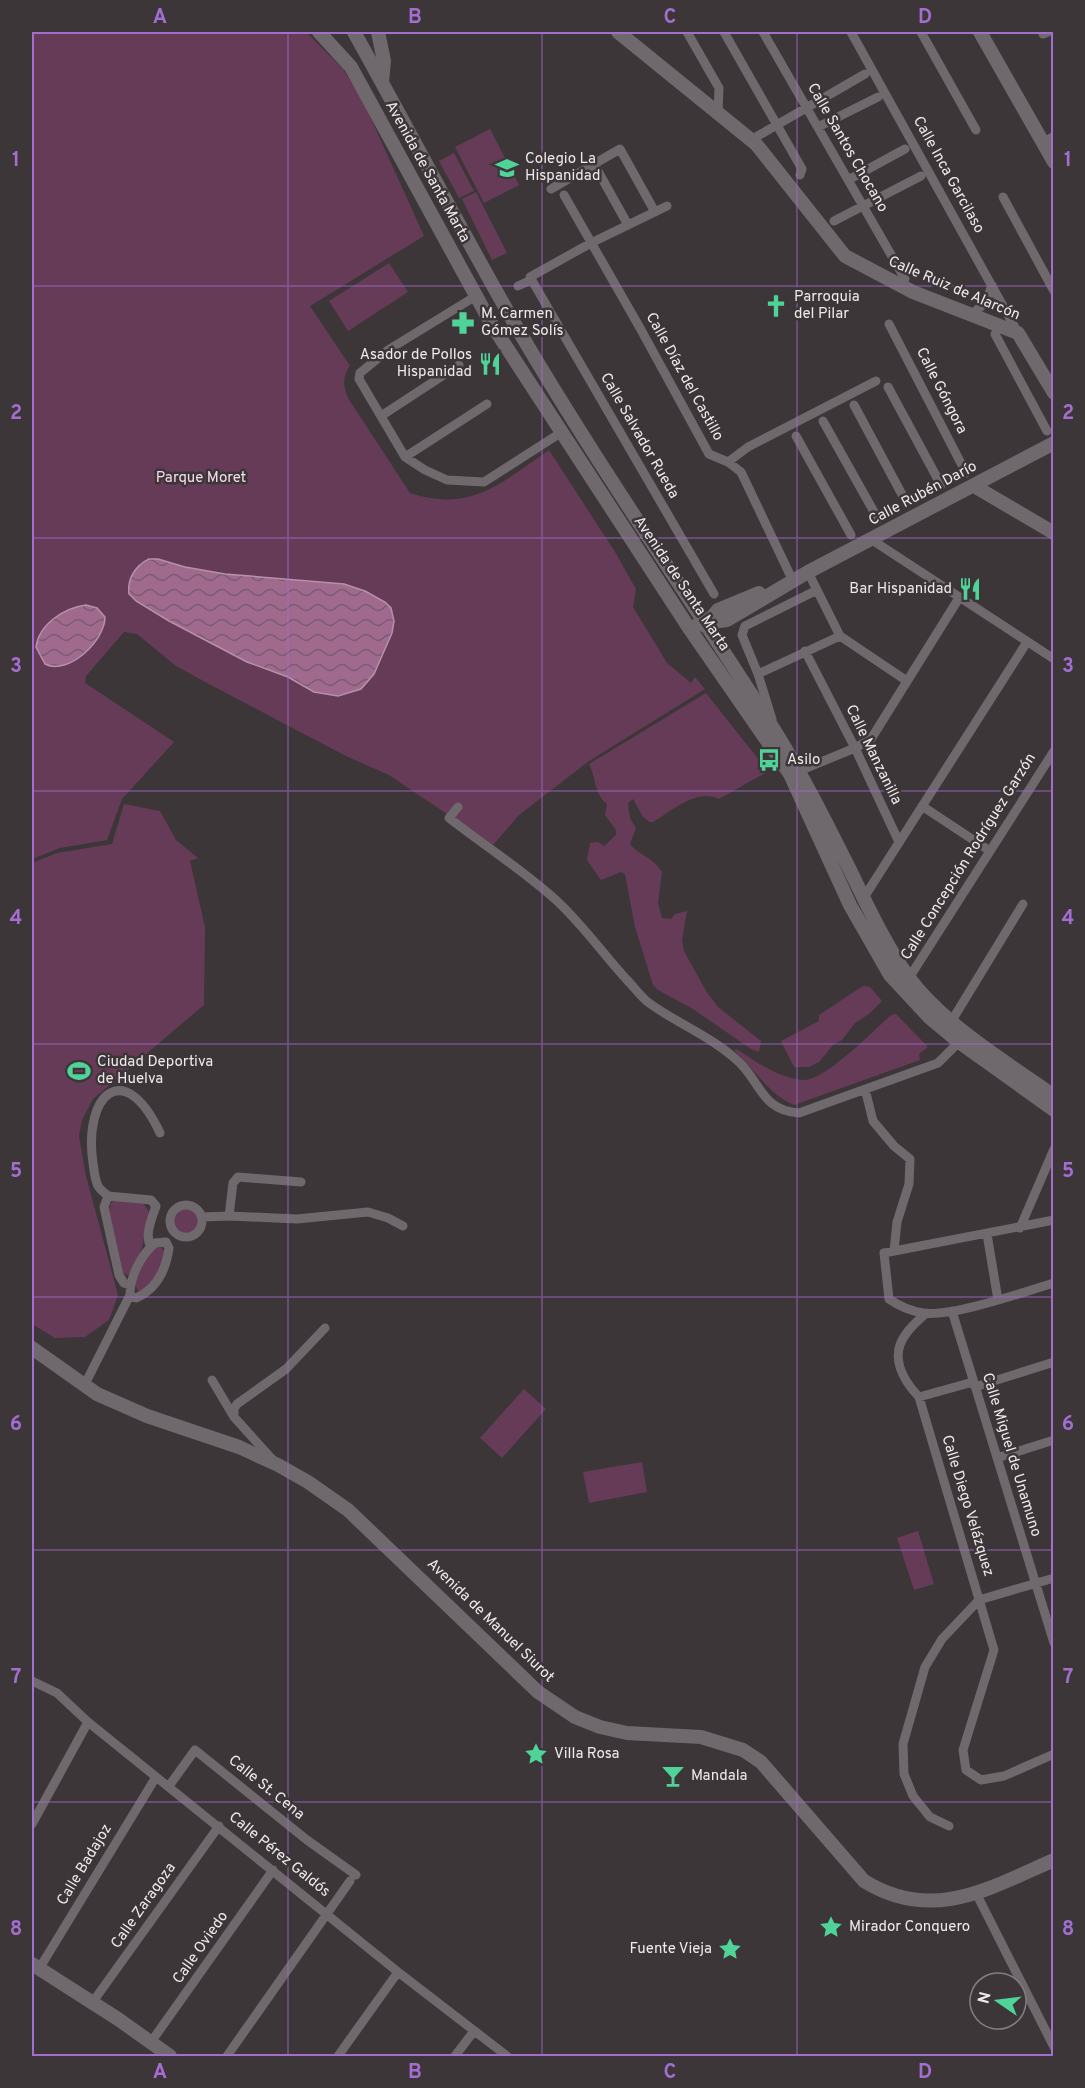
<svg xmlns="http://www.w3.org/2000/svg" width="1085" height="2088" font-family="Overpass,sans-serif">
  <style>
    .green { fill: #663b57 }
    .water { fill: url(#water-waves); stroke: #b790aa; stroke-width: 1.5 }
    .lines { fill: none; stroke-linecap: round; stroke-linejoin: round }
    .street { stroke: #6f686c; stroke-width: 9 }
    .secondary { stroke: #6f686c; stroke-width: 14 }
    .grid { fill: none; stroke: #a36ecf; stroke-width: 1.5; stroke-opacity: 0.55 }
    .labels { text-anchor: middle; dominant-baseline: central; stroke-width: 5; stroke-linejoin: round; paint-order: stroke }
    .street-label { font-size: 15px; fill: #eeeaec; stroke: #3c3639 }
    .poi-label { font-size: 15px; fill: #eeeaec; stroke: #3c3639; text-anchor: start }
    .park-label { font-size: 15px; fill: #fad9ed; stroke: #3c3639 }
    .neatline { fill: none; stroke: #a36ecf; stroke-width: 2 }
    .grid-label { font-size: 20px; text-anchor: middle; font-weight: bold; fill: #a36ecf }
  </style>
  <defs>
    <pattern id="water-waves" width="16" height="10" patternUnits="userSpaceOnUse" patternTransform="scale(1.5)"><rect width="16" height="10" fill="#9f6a8d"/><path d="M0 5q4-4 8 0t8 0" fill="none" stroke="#7c5c71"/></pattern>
  </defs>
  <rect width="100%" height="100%" fill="#3c3639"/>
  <path class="green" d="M 32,32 L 306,32 L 343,69 L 363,101 L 424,236 L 310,306 L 350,366 C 342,377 343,385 348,398 L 410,493 C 472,513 501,483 549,450 L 615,552 L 636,589 L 633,607 L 667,663 L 691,683 L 695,677 L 705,689 L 589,761 L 519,815 L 493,845 L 389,775 L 346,756 L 209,684 L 176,666 L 137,634 L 124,632 L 86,676 L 85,683 L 174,742 L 122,799 L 107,840 L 60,848 L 32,859 Z
    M 490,129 L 519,185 L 484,203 L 455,147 Z
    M 454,153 L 474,191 L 459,198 L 439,161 Z
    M 476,192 L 507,253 L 492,260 L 462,199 Z
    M 389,263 L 408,292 L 348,331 L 329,301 Z
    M 706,693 L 763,765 L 765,773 L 719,799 C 697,788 672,811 653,822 L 650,822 L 643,817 L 633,799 L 628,803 L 630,818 L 636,828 L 630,844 C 641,857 653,857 662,872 L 658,903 L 662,918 L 671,919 L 675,914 L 687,911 L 682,940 L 684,951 L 706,991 L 718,1007 L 761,1041 L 759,1052 L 751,1049 L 693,1009 L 658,990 L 653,985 L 635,927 L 625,874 L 621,872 L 601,880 L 587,860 L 590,843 L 598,842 L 604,846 L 616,835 L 616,830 L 605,815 L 607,804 C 594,794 596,777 589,764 Z
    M 124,804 L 160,811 L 176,840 L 198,858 L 190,861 L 205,927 L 204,1005 L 93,1099 L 82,1120 L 79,1136 L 86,1176 L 118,1295 L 109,1320 L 85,1337 L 55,1338 L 32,1324 L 32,863 L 57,853 L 112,844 Z
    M 863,986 L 870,987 L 882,1001 L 869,1014 L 855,1023 L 842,1040 L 833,1045 L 819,1062 L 809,1067 L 794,1067 L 781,1041 L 819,1021 L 819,1015 Z
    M 896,1014 L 928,1047 L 919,1054 L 920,1060 L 794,1105 C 768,1094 754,1068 734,1050 L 736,1049 C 757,1062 778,1078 803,1080 C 824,1082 874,1030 891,1015 Z
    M 115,1200 L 144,1204 L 149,1212 L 142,1248 L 130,1274 L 127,1275 L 123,1273 L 109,1210 L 111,1203 Z
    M174 1221a12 12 0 1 1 24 0a12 12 0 1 1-24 0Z
    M 156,1247 L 161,1247 L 165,1253 L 156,1278 L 140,1292 C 126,1283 147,1255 156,1247 Z
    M 524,1389 L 546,1409 L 502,1458 L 480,1438 Z
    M 642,1462 L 647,1492 L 589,1503 L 583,1472 Z
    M 918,1531 L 934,1584 L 914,1590 L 897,1538 Z"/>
  <path class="water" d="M 149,559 L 158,559 L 185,567 L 225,574 L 344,584 L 365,591 L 385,602 L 391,608 L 394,621 L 392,633 L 374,674 L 361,689 L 338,696 L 314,692 L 288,677 L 247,662 L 169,621 L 136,601 L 129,594 C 127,579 135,566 149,559 Z
    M 86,605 L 97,608 L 105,617 C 105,641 68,676 45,664 L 36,647 C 39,624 64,608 86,605 Z"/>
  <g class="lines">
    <path class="street" d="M 687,32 L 719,88 L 718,113
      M 724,32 L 802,169 L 800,175
      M 763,32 L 905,279
      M 851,32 L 1018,333
      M 921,32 L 976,130
      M 1043,34 L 1048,32
      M 818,127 L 878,97
      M 756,137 L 865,74
      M 1043,143 L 1054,136
      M 594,164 L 620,149 L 655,212
      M 848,180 L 905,149
      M 551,189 L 594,164 L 628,225
      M 564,195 L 640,328 L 709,454 L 728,462 L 741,472 L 792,579
      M 1003,197 L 1054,291
      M 667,206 L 591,243 L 530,277 L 714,594
      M 834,221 L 921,176
      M 518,286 L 531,280
      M 476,296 L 388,350 L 360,373 L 359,379 L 405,457 L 425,470 L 447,480 L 484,482 L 562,432
      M 971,315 L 986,302 L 992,285
      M 889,324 L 966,473
      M 995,334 L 1047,431
      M 888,387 L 941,485
      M 854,405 L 906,502
      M 381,416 L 459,365
      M 823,421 L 878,519
      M 796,436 L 851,535
      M 405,457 L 487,404
      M 728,462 L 748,447 L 876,381
      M 872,540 L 1054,659
      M 808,572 L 840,636 L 907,681
      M 805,651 L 855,748 L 899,842
      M 758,674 L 840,636
      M 772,719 L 758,674 L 742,635 L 745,626 L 817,590
      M 799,771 L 855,748 L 871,739 L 959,598
      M 922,806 L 990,851
      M 458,807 L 449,818 C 485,846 524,871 557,901 C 583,925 603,954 627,980 C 634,987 641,997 649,1003 C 678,1024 713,1037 740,1063 C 761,1084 763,1111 799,1113 L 938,1063 L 959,1042
      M 863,899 L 1027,642
      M 907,981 L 1054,751
      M 951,1022 L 1023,904
      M 865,1089 L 873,1121 L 894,1146 L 910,1159 L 909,1184 L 897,1222 L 894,1251
      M 108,1196 C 105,1193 100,1190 98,1186 C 95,1180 94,1170 93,1163 C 83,1095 124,1056 160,1133
      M 108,1196 L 104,1207 L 119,1275 L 124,1283 L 130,1285
      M 108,1196 L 151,1200 L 156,1206 C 152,1218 144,1235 151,1247
      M170 1221a16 16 0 1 1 32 0a16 16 0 1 1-32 0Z
      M 229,1216 L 233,1183 L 238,1177 L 301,1182
      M 202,1217 L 229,1216 L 297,1219 L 368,1212 L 388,1218 L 403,1226
      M 1054,1220 L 884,1253 L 889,1299 C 899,1306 911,1311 923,1313 C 953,1317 1023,1292 1054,1283
      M 1020,1228 L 1054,1149
      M 987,1234 L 998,1300
      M 130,1295 L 136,1298 C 157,1289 166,1269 169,1248 L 166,1242
      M 952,1311 L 1054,1643
      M 926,1313 C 919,1320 911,1326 906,1334 C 889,1356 903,1380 919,1397 L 994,1650 L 963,1750 L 966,1770 L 981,1780 L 1004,1776 L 1054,1754
      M 212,1380 L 234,1417 L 272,1459
      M 84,1386 L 130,1295 C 130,1276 141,1255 155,1243 L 166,1242
      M 975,1387 L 1054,1362
      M 919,1397 L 973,1382
      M 234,1417 L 234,1409 L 237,1404 L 286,1369 L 325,1328
      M 997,1458 L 1054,1440
      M 32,1681 L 57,1693 L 88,1722 L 398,1972 L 507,2056
      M 169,1786 L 195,1750 L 307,1840 L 356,1875
      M 32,1824 L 88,1722
      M 949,1826 L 930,1817 L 913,1796 L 904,1774 L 903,1744 L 925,1667 L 942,1639 L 979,1600 L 1054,1578
      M 976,1893 L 1054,2047
      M 39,1969 L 156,1777
      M 92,2003 L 219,1826
      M 151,2042 L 273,1870
      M 227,2056 L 350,1881
      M 338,2056 L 398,1972
      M 455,2056 L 474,2031"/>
    <path class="secondary" d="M 319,32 L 351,67 L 492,325 L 687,625 L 790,774 L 850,905 L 890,975 L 929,1017 L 959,1042 L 1054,1110
      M 354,32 C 406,125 456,221 509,314 C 591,456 685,590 773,728 C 802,774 826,822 850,870 C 868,907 885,944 909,978 C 944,1025 1006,1062 1054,1096
      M 378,32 L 384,61 L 382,82
      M 618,32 L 756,144 L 845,256 L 913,292 L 1018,333 L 1054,393
      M 980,32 L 1054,162
      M 974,486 L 1054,533
      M 698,624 L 727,620 L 808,572 L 1054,443
      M 705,626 L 718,610 L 759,593
      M 32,1348 L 97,1394 L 147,1416 L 239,1447 L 278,1465 L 308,1482 L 348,1510 L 538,1692 L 575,1717 L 600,1727 L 627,1733 L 701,1737 L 743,1750 L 761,1762 L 864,1881 C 932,1923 988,1889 1054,1860
      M 32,1964 L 118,2019 L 170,2056"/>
  </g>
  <path class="grid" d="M 288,32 L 288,2056M 542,32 L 542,2056M 797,32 L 797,2056M 32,286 L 1054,286M 32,538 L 1054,538M 32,791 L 1054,791M 32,1044 L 1054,1044M 32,1297 L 1054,1297M 32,1550 L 1054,1550M 32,1802 L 1054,1802"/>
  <defs>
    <g id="school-bare" transform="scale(1.8)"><path d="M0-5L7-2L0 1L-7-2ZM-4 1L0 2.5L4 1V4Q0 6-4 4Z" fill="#50d398" stroke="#3c3639" stroke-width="2.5" paint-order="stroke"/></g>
    <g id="church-bare" transform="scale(1.8)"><path d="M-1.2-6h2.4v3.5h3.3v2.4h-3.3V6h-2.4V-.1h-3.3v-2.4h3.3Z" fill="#50d398" stroke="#3c3639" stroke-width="2.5" paint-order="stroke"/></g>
    <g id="pharmacy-bare" transform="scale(1.8)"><path d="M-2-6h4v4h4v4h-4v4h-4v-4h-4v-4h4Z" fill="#50d398" stroke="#3c3639" stroke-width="2.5" paint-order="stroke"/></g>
    <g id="restaurant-bare" transform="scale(1.8)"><path d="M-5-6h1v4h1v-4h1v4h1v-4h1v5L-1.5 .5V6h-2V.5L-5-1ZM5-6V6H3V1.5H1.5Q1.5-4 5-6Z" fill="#50d398" stroke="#3c3639" stroke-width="2.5" paint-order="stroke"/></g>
    <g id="bus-bare" transform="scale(1.8)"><path d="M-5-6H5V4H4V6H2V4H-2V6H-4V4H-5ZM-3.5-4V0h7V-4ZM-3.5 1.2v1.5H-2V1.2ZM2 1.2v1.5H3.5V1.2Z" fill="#50d398" stroke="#3c3639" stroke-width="2.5" paint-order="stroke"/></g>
    <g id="stadium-bare" transform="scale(1.8)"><path d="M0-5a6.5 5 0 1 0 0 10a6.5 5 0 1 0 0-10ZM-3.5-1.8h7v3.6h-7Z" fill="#50d398" stroke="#3c3639" stroke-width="2.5" paint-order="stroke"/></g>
    <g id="sight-bare" transform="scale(1.8)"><path d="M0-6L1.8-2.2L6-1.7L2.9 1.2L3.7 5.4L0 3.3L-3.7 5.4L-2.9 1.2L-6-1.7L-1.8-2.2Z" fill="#50d398" stroke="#3c3639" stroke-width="2.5" paint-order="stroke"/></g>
    <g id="bar-bare" transform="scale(1.8)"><path d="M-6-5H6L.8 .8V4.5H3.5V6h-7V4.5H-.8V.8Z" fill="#50d398" stroke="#3c3639" stroke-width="2.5" paint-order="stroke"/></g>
  </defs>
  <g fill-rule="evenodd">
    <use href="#school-bare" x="507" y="168"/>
    <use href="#church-bare" x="776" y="306"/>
    <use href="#pharmacy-bare" x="463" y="323"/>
    <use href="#restaurant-bare" x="490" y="364"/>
    <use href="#restaurant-bare" x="970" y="589"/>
    <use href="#bus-bare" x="769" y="760"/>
    <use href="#stadium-bare" x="79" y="1071"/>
    <use href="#sight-bare" x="536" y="1754"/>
    <use href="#bar-bare" x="673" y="1776"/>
    <use href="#sight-bare" x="831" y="1927"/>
    <use href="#sight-bare" x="730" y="1949"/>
  </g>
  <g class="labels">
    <g class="street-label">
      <text transform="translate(847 148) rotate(60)">Calle Santos Chocano</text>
      <text transform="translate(427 172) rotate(61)">Avenida de Santa Marta</text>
      <text transform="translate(948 175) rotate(61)">Calle Inca Garcilaso</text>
      <text transform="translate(954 289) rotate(23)">Calle Ruiz de Alarcón</text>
      <text transform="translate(684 377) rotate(61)">Calle Díaz del Castillo</text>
      <text transform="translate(941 391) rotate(63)">Calle Góngora</text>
      <text transform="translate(639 436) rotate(60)">Calle Salvador Rueda</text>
      <text transform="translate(923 494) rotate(-28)">Calle Rubén Darío</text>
      <text transform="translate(681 584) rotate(56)">Avenida de Santa Marta</text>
      <text transform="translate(873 755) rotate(64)">Calle Manzanilla</text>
      <text transform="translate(969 857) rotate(-58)">Calle Concepción Rodríguez Garzón</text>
      <text transform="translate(1011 1455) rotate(73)">Calle Miguel de Unamuno</text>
      <text transform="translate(967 1506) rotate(73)">Calle Diego Velázquez</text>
      <text transform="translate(490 1621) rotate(44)">Avenida de Manuel Siurot</text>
      <text transform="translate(266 1788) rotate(39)">Calle St. Cena</text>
      <text transform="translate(279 1855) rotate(39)">Calle Pérez Galdós</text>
      <text transform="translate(85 1865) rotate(-59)">Calle Badajoz</text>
      <text transform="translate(144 1906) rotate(-55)">Calle Zaragoza</text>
      <text transform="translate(201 1948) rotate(-55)">Calle Oviedo</text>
    </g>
    <g class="poi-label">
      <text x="525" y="159">Colegio La<tspan x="525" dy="17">Hispanidad</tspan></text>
      <text x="794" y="297">Parroquia<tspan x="794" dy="17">del Pilar</tspan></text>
      <text x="481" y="314">M. Carmen<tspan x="481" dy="17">Gómez Solís</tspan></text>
      <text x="472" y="355" text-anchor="end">Asador de Pollos<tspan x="472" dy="17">Hispanidad</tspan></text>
      <text x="952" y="589" text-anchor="end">Bar Hispanidad</text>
      <text x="787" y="760">Asilo</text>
      <text x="97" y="1062">Ciudad Deportiva<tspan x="97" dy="17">de Huelva</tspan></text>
      <text x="554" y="1754">Villa Rosa</text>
      <text x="691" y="1776">Mandala</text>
      <text x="849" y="1927">Mirador Conquero</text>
      <text x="712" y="1949" text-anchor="end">Fuente Vieja</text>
    </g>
    <g class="park-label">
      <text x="201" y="478">Parque Moret</text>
    </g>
  </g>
  <rect width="1085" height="2088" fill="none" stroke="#3c3639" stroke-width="66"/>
  <g transform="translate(998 2001) rotate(284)"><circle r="28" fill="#3c3639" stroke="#837e81" stroke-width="1.5"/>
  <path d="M0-4.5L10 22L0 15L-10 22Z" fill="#50d398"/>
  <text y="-9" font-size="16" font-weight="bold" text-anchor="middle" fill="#eeeaec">N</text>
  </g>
  <rect x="33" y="33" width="1019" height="2022" class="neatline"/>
  <g class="grid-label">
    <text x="160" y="23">A</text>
    <text x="415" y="23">B</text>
    <text x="670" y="23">C</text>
    <text x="925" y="23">D</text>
    <text x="16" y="166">1</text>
    <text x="1068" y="166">1</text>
    <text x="16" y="419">2</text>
    <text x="1068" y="419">2</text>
    <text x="16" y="672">3</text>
    <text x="1068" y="672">3</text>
    <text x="16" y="924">4</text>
    <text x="1068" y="924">4</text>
    <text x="16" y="1177">5</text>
    <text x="1068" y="1177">5</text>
    <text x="16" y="1430">6</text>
    <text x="1068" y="1430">6</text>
    <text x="16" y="1683">7</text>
    <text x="1068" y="1683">7</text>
    <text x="16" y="1935">8</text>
    <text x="1068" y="1935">8</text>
    <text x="160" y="2078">A</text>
    <text x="415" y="2078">B</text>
    <text x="670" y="2078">C</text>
    <text x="925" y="2078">D</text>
  </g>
</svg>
